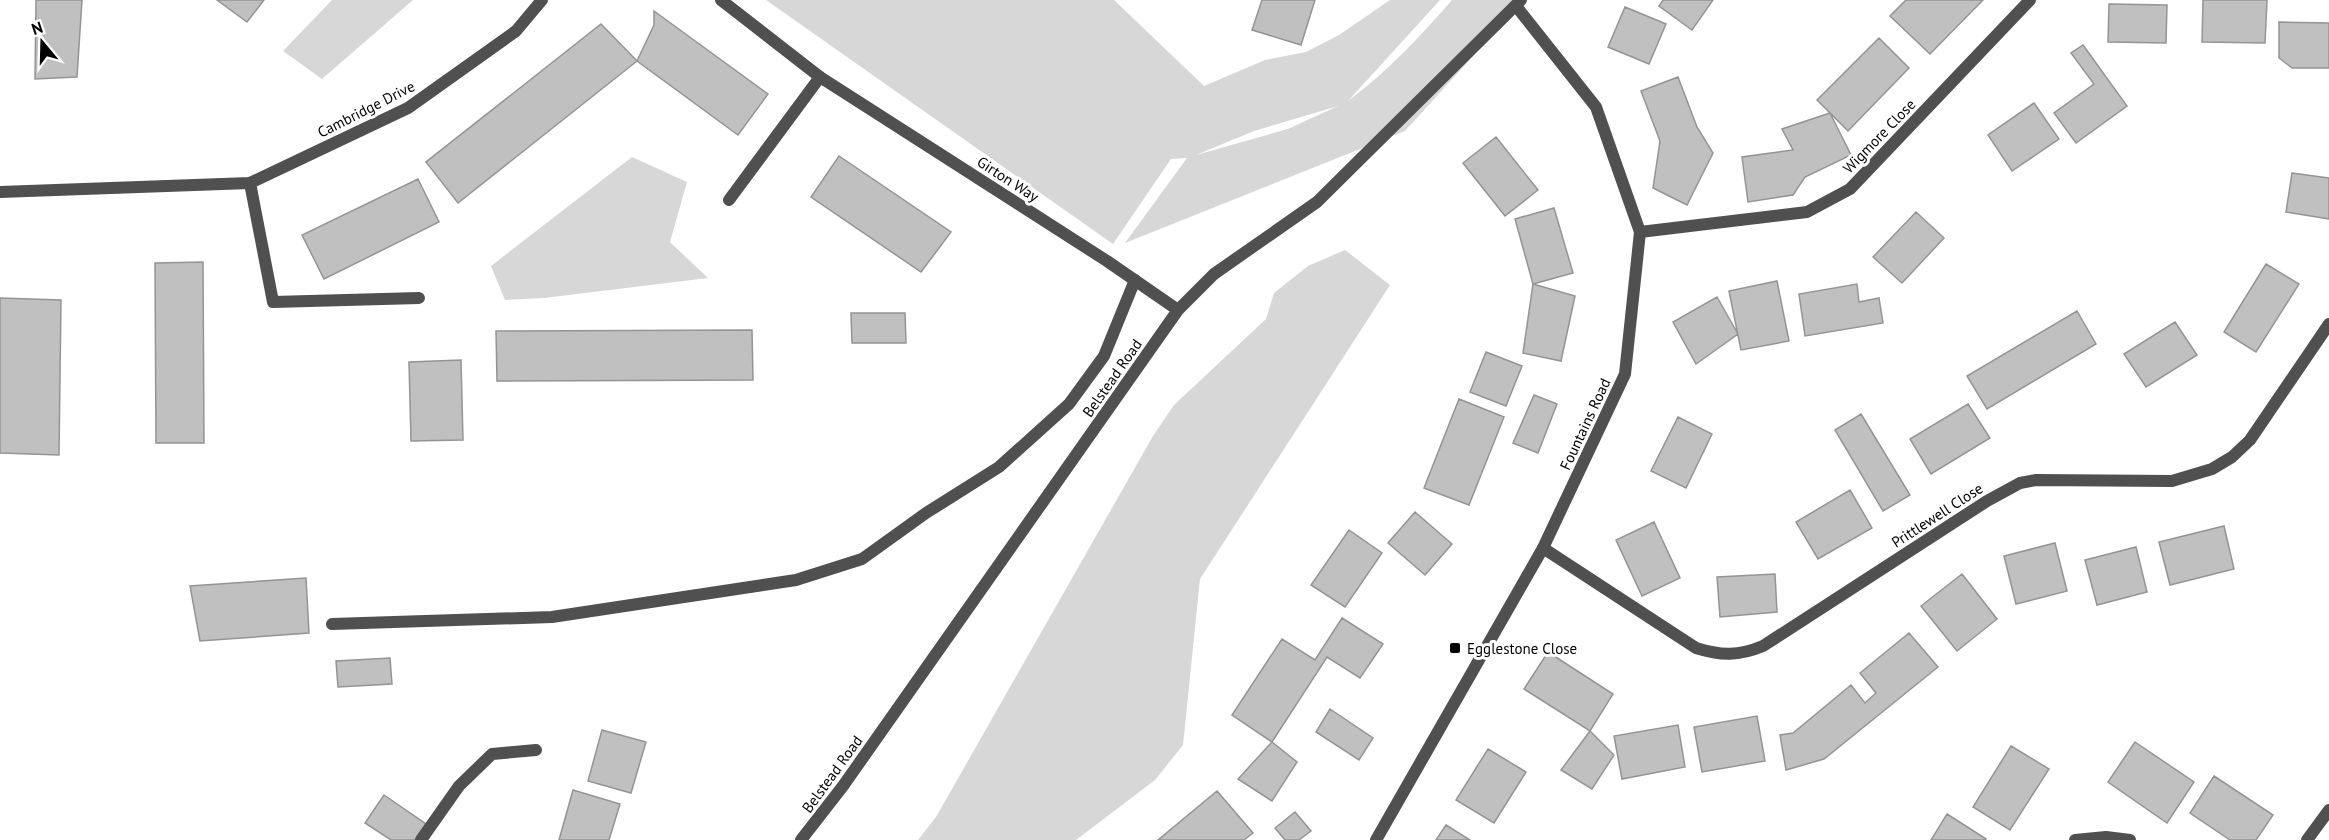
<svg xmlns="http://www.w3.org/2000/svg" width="2329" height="840" font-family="'PT Sans',sans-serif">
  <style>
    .green { fill: #d7d7d7; fill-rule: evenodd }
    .building { fill: #c0c0c0; stroke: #949494; stroke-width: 1.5 }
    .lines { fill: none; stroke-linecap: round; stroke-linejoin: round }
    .service { stroke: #505050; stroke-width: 12 }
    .minor { stroke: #505050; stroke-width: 12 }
    .tertiary { stroke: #505050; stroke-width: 12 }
    .poi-dot { fill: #000; stroke: #fff; stroke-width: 2 }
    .labels { text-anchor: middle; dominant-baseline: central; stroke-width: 6; stroke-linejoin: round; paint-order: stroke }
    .street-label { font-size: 15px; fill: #000; stroke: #fff }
    .poi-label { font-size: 15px; fill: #000; stroke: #fff; text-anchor: start }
  </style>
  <rect width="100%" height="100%" fill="#fff"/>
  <path class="green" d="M 332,0 L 413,0 L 322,79 L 283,51 Z
    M 766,0 L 1114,0 L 1204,86 L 1265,60 L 1306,52 L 1339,35 L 1390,0 L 1440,0 L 1348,101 C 1387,72 1420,37 1452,0 L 1524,0 L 1405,131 L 1125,243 L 1187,158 L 1171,159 L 1113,244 ZM 1338,106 L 1288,129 L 1196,155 L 1254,131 Z
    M 632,157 L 687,182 L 670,242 L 708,278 L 544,298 L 505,300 L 491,266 Z
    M 1345,250 L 1390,285 L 1200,579 L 1183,745 L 1155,780 L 1076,840 L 918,840 L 936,817 L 1153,436 L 1174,405 L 1266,319 L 1274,293 L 1308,266 Z"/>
  <path class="building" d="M 36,0 L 82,0 L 77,77 L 35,79 Z
    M 217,0 L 264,0 L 247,22 Z
    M 1262,0 L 1315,0 L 1301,45 L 1252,30 Z
    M 1663,0 L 1713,0 L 1692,30 L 1659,6 Z
    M 1906,0 L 1983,0 L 1930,54 L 1890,16 Z
    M 2203,0 L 2267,0 L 2265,43 L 2202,42 Z
    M 2109,4 L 2167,5 L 2166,43 L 2108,42 Z
    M 1625,7 L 1666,24 L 1649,64 L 1608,47 Z
    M 654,11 L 768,94 L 738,135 L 637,61 L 654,25 Z
    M 2279,22 L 2329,23 L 2329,68 L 2292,68 L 2279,58 Z
    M 601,24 L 637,61 L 458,203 L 426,162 Z
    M 1879,38 L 1909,68 L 1848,131 L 1817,100 Z
    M 2083,45 L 2127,106 L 2076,143 L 2054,113 L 2094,84 L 2071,53 Z
    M 1678,77 L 1697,127 L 1713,153 L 1687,205 L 1653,188 L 1660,141 L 1641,91 Z
    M 2034,103 L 2059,139 L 2012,171 L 1988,135 Z
    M 1830,113 L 1851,155 L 1805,177 L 1793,195 L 1748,202 L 1742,157 L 1793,150 L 1782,129 Z
    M 1496,137 L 1538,190 L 1505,216 L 1463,163 Z
    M 839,156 L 951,232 L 921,272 L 811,197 Z
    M 2292,173 L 2329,178 L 2329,219 L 2286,212 Z
    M 418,179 L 439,222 L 324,279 L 302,235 Z
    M 1554,208 L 1573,273 L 1533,284 L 1515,219 Z
    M 1916,212 L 1944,238 L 1902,283 L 1873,257 Z
    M 203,262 L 204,443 L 156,443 L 155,263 Z
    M 2266,264 L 2299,284 L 2256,352 L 2224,332 Z
    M 1777,281 L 1789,341 L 1741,350 L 1729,291 Z
    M 1533,284 L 1575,296 L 1561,361 L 1523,353 Z
    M 1857,284 L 1859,302 L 1879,298 L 1883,323 L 1805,336 L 1799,294 Z
    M 1717,297 L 1738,334 L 1696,364 L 1673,322 Z
    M 0,298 L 61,300 L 59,455 L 0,453 Z
    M 2077,311 L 2096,344 L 1987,409 L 1967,376 Z
    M 851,313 L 905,313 L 906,343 L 852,343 Z
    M 2175,322 L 2197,355 L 2146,387 L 2124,354 Z
    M 752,330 L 753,380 L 497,381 L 496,331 Z
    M 1486,352 L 1522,366 L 1506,406 L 1470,392 Z
    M 461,360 L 463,440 L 411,441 L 409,362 Z
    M 1534,395 L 1557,404 L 1538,453 L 1513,443 Z
    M 1459,399 L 1504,417 L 1469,505 L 1424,488 Z
    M 1968,404 L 1990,438 L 1931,474 L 1910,439 Z
    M 1861,414 L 1910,495 L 1883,511 L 1835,430 Z
    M 1678,417 L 1712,434 L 1686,488 L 1651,471 Z
    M 1850,490 L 1872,528 L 1818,559 L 1796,522 Z
    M 1415,512 L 1452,544 L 1425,575 L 1388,543 Z
    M 1654,522 L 1680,578 L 1642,596 L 1616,540 Z
    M 2224,526 L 2234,569 L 2170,585 L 2159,542 Z
    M 1349,530 L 1382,553 L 1345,607 L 1311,585 Z
    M 2055,543 L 2067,591 L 2016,604 L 2004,556 Z
    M 2136,547 L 2147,592 L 2097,605 L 2085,560 Z
    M 1775,574 L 1777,612 L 1720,617 L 1717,577 Z
    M 1962,574 L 1997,619 L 1957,651 L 1921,606 Z
    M 306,578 L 309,633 L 200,641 L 190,586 Z
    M 1342,618 L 1383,644 L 1360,678 L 1327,657 L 1272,742 L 1232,715 L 1282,639 L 1315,660 Z
    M 1909,633 L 1938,667 L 1824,759 L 1786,770 L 1780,735 L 1793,733 L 1851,685 L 1865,703 L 1876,693 L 1860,673 Z
    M 1548,652 L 1613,694 L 1590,731 L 1524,689 Z
    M 390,658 L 392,684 L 338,687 L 336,661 Z
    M 1330,709 L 1373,738 L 1359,760 L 1316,732 Z
    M 1757,716 L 1765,761 L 1702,772 L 1694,727 Z
    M 1678,725 L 1685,767 L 1622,779 L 1614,736 Z
    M 602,730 L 646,742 L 631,793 L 588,781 Z
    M 1590,731 L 1614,755 L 1592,789 L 1561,770 Z
    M 1272,742 L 1297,762 L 1272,801 L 1238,779 Z
    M 2135,742 L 2194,782 L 2167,823 L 2108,782 Z
    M 2011,746 L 2049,769 L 2010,830 L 1973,807 Z
    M 1488,749 L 1526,772 L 1494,823 L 1456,800 Z
    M 2214,776 L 2273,815 L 2256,840 L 2230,840 L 2190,813 Z
    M 573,790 L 620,804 L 609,840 L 559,840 Z
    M 1217,791 L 1253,833 L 1244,840 L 1158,840 Z
    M 384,795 L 426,824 L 415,840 L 391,840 L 365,823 Z
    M 1295,812 L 1311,831 L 1299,840 L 1285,840 L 1275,828 Z
    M 1947,814 L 1986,839 L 1985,840 L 1931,840 Z
    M 1446,825 L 1470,840 L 1436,840 Z"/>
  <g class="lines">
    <path class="service" d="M 332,624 L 552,617 L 796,580 L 862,559 L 926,513 L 999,467 L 1069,404 L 1104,356 L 1135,280
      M 421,840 L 459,786 L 492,754 L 536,750"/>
    <path class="minor" d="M 250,183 L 273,302 L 419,298
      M 729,200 L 820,77
      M 1640,232 L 1807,212 L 1850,189 L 2030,0
      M 1543,548 L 1696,648 C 1721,656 1739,656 1763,646 L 1987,501 L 2020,483 L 2036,480 L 2172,481 L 2212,469 L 2232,457 L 2250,440 L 2329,324
      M 2075,840 L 2106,837 L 2130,840"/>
    <path class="tertiary" d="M 721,0 L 820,77 L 1107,261 L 1178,310
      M 0,192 L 250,183 L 408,108 L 516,31 L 542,0
      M 801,840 L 843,786 L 1178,310 L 1214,274 L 1317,202 L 1521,0
      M 1376,840 L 1543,548 L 1625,374 L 1640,232 L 1596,107 L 1516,6
      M 2307,840 L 2329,810"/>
  </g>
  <rect class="poi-dot" x="1449" y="642" width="12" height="12" rx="3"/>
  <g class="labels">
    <g class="street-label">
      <text transform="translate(366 109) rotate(-27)">Cambridge Drive</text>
      <text transform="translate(1879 136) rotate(-46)">Wigmore Close</text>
      <text transform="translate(1008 179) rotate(33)">Girton Way</text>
      <text transform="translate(1112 378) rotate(-55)">Belstead Road</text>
      <text transform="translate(1585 424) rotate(-65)">Fountains Road</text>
      <text transform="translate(1937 515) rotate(-33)">Prittlewell Close</text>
      <text transform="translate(832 774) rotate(-54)">Belstead Road</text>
    </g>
    <g class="poi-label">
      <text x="1467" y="648">Egglestone Close</text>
    </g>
  </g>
  <g transform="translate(42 42) rotate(341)" stroke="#ffffff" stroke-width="4.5" paint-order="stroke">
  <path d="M0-4.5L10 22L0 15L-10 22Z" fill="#000000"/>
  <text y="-9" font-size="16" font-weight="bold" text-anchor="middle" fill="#000000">N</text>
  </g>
</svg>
